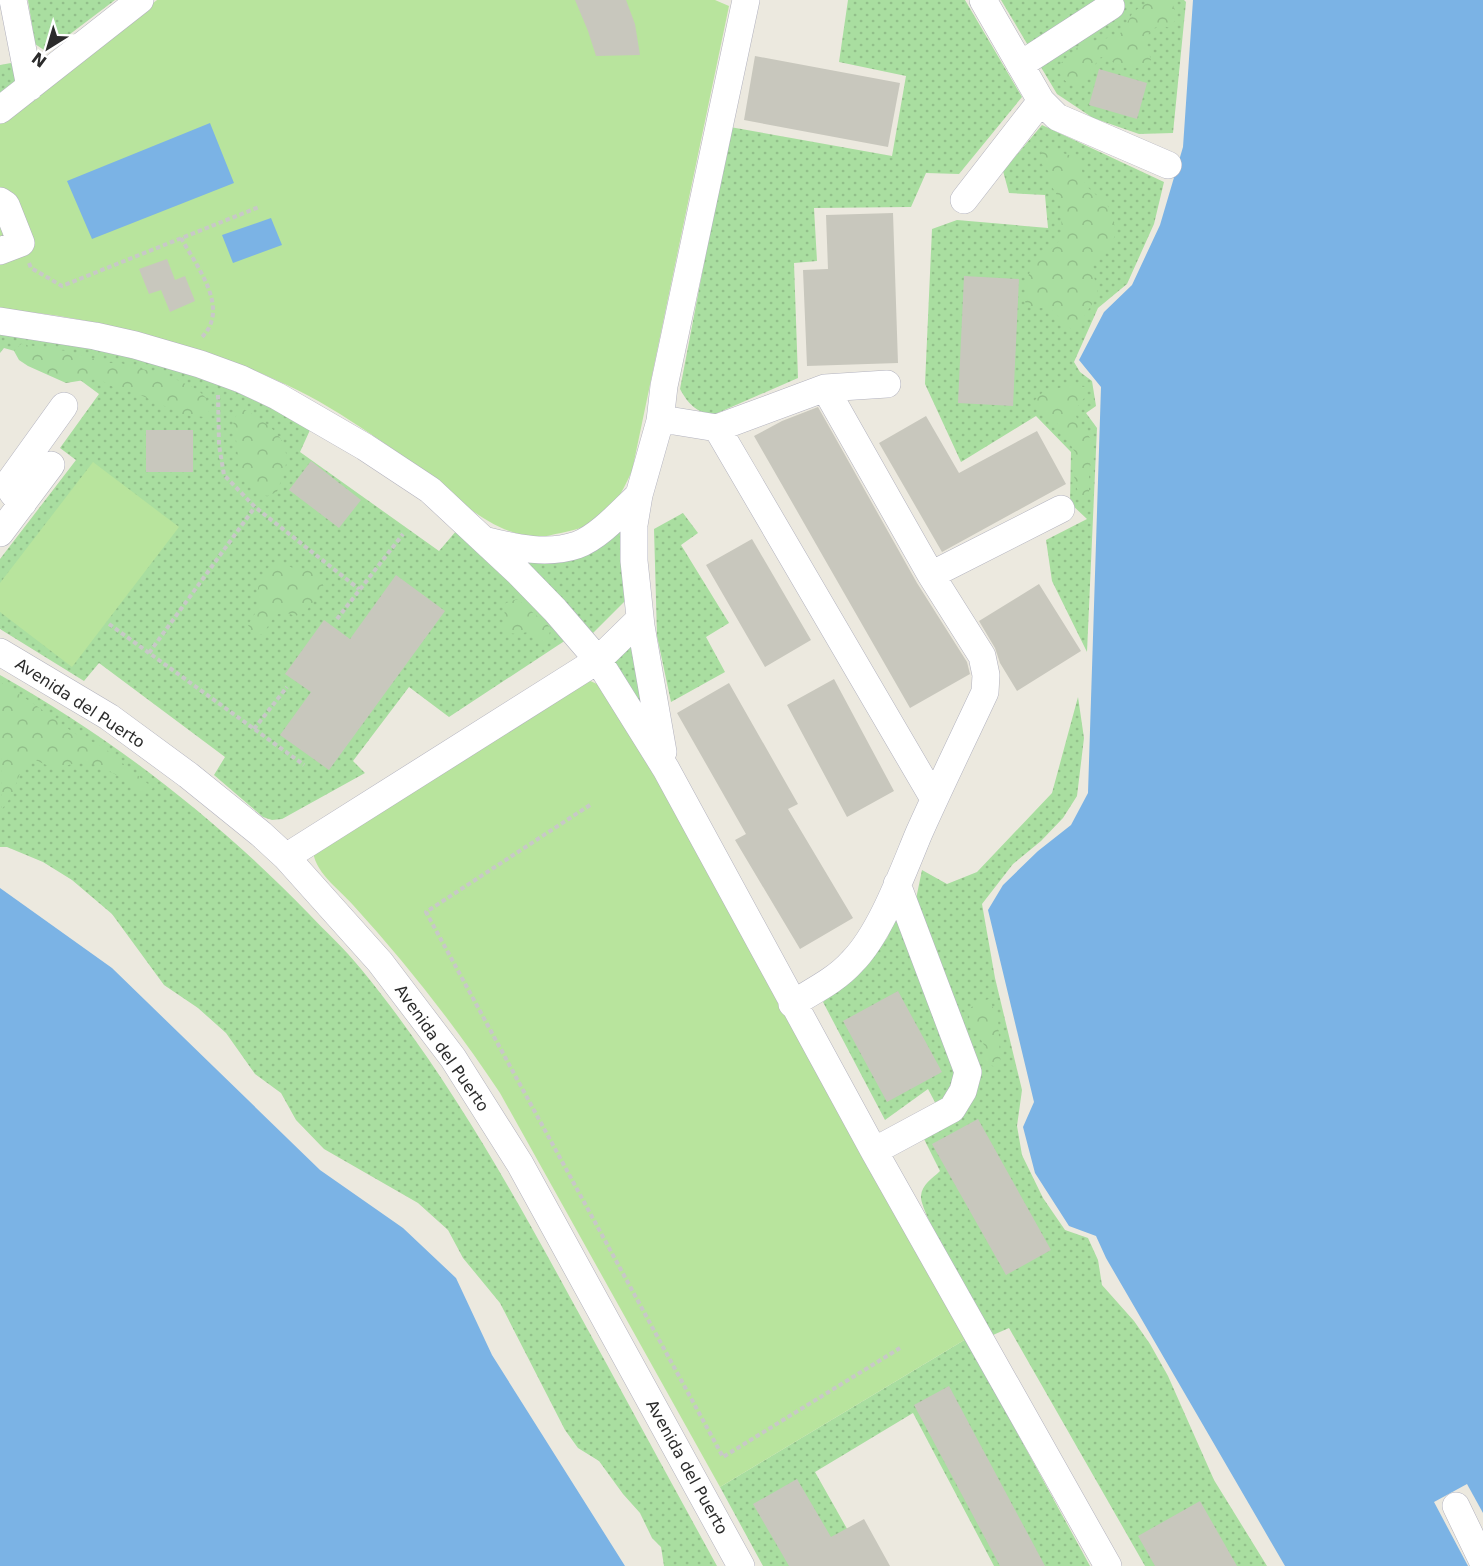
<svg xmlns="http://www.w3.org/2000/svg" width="1483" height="1566" font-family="'DejaVu Sans',sans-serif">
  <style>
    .grass { fill: url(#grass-dots) }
    .forest { fill: url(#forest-crowns) }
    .pitch { fill: #b8e49d }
    .water { fill: #7bb3e5 }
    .pier { fill: #ece9df }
    .building { fill: #c8c7bd }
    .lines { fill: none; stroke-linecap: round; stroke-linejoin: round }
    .minor-casing { stroke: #b2b2be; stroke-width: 28 }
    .path { stroke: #c8c8c8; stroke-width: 4; stroke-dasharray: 4.5 3; stroke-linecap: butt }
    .minor { stroke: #fff; stroke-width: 27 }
    .labels { text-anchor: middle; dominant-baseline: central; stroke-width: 4.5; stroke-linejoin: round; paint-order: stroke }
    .street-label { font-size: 16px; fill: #2b2b2b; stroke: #fff }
  </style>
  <defs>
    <pattern id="grass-dots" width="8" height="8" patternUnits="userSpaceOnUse" patternTransform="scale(1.5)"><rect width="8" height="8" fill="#a9dea0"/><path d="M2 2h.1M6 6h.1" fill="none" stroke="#92bf8a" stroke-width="1.8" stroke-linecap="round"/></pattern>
    <pattern id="forest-crowns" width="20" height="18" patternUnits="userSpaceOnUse" patternTransform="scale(1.5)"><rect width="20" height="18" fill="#a9dea0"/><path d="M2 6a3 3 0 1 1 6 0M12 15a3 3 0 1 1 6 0" fill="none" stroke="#92bf8a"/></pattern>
  </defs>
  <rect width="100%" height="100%" fill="#ece9df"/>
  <path class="grass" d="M 28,0 L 115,0 L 49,50 L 44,50 L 35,44 Z
    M 848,0 L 965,0 L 1022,97 L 959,174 L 926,173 L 911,207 L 814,208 L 817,261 L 794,263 L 798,378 L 713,415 C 696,412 688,404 680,389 L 730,127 L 892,156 L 906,76 L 839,62 Z
    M 1001,0 L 1184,0 L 1186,2 L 1173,133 L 1139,134 L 1093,118 L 1057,94 Z
    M 11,63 L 18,72 L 14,83 L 0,93 L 0,65 Z
    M 1042,125 L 1164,182 L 1154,224 L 1127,284 L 1098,308 L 1074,362 L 1080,372 L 1092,381 L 1096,406 L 1086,413 L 1097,428 L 1087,652 L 1052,581 L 1046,540 L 1087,519 L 1070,503 L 1071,452 L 1036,416 L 961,462 L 925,384 L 932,229 L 957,220 L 1048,228 L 1045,195 L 1009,193 L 1003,171 Z
    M 0,334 C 44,341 88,347 131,357 C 193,372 256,397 310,430 L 300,452 L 439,551 L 457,530 L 569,638 L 449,717 L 409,687 L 353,761 L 365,773 L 282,819 L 272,820 L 263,817 L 214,775 L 225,757 L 99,663 L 84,681 L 0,629 L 0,559 L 76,460 L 60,448 L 99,394 L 57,363 L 4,348 L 0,353 Z
    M 683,513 L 698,533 L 681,545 L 729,623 L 706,637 L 725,672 L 671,702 L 657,636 L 654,529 Z
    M 617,526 L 627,536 L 629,597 L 593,633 L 517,555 L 544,564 L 564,562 Z
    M 627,634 L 637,668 L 644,708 L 606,654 Z
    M 0,675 C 114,739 218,820 309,914 C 326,932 345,949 361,969 C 444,1070 509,1185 571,1299 C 620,1388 668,1477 717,1566 L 664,1566 L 661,1547 L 652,1538 L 640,1513 L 623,1494 L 599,1461 L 578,1448 L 565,1430 L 500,1303 L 463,1258 L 448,1230 L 418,1203 L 324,1149 L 296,1120 L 281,1093 L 255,1074 L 226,1033 L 198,1008 L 164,985 L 112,914 L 72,880 L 43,862 L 7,847 L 0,847 Z
    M 1078,697 L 1084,738 L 1077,796 L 1063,818 L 1041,841 L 1013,864 L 982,904 L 995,978 L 1022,1090 L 1017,1126 L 1022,1155 L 1043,1198 L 1065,1230 L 1088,1238 L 1098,1260 L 1102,1285 L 1134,1321 L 1150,1344 L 1168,1376 L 1214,1480 L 1267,1566 L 1145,1566 L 1009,1328 L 993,1335 C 981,1314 919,1213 921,1196 C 922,1184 932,1179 940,1171 L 923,1137 L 965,1099 L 916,899 L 922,870 L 947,884 L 977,872 L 1052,793 Z
    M 898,913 L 959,1073 L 938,1108 L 928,1089 L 885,1120 L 823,1002 L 873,957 L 887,938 Z
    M 966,1339 L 1090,1566 L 994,1566 L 913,1413 L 815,1472 L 868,1566 L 763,1566 L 720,1487 Z"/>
  <path class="forest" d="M 1151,0 L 1172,0 L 1176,19 L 1170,28 L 1160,25 L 1151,30 L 1145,40 L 1151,60 C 1131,77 1120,64 1101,57 L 1081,82 L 1070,85 L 1061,77 L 1058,66 L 1081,44 L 1112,37 L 1122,32 L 1133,12 Z
    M 1050,149 L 1072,156 L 1082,164 C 1082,171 1082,180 1087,186 C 1092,193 1100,197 1105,202 C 1116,216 1119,236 1108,251 C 1103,257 1096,261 1091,267 L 1098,290 L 1094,301 L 1075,331 C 1055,321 1057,301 1033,310 L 1025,302 L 1027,281 L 1030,271 L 1041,254 L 1051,249 L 1059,241 L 1062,231 L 1060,200 L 1049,182 L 1049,172 L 1042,164 L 1040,153 Z
    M 21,344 L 66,351 L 109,363 L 121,363 L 132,367 L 165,374 L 198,390 L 206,398 L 211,408 L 205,417 L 184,415 L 136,393 L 115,388 L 97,378 L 66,383 L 28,366 L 19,360 L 14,351 Z
    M 1075,384 L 1085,387 L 1085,397 L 1078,406 L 1076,416 L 1080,426 L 1088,434 L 1092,443 L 1089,474 L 1089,495 L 1080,501 L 1074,476 L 1075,452 L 1057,423 L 1038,411 L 1035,400 L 1043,392 Z
    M 242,408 C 266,422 293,438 285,469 C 284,477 279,484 277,492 L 267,496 C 259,491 250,487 244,480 C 237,470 238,459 237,448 C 236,430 227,424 242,408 Z
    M 278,561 L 299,571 L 310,570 L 319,577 L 324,587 L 305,613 L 295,616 L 285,612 L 275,615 L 263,634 L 252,634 L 248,625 L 259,607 C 254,589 261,569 278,561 Z
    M 517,599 L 551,628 L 547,642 L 537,639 L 528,632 L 517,634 L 507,633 L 503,623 L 506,603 Z
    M 0,682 L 34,704 L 74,733 L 103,747 L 153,788 L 143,795 C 127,781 103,763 80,762 C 74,762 68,766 62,767 C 51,768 43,764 34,759 L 22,768 L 11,797 L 2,809 Z
    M 989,999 L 998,1018 L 1000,1059 L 998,1069 L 984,1061 L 987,1050 L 969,1020 L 970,1008 L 979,1002 Z"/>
  <path class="pitch" d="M 157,0 L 715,0 L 729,6 L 632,471 C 615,508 603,525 561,533 C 554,534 545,537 538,537 C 489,535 452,492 415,465 C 391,447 365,430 340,414 C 283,378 221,356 156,338 C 105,324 53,312 0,310 L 0,123 Z
    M 93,462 L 179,527 L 72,667 L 0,612 L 0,583 Z
    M 588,680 L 597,684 L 619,712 L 966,1339 L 720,1487 L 500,1093 C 456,1027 407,964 353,905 C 338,888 312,871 313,847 Z"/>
  <path class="water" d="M 1193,0 L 1483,0 L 1483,1566 L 1285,1566 L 1106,1258 L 1096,1236 L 1069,1226 L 1035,1173 L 1023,1127 L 1034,1102 L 988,910 L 1003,885 L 1038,851 L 1071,825 L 1088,793 L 1101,387 L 1079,360 L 1104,312 L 1132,285 L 1160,225 L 1183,147 Z
    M 210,123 L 234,183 L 92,239 L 67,181 Z
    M 271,218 L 282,245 L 233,263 L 222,235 Z
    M 0,888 L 112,968 L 320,1170 L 403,1228 L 456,1278 L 492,1355 L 625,1566 L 0,1566 Z"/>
  <path class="pier" d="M 1467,1484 L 1483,1513 L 1483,1566 L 1468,1566 L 1434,1502 Z"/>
  <path class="building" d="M 575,0 L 626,0 L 635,24 L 640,55 L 596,56 L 588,31 Z
    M 755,56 L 900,83 L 888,147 L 744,120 Z
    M 1099,69 L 1147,83 L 1137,119 L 1089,105 Z
    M 893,213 L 898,363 L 807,366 L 803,270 L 828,269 L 826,215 Z
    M 167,259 L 175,280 L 185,276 L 195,301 L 170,312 L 161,290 L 149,294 L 139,269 Z
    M 964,276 L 1019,279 L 1013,406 L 958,403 Z
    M 818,407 L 917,583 L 967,662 L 970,674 L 910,708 L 754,436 L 782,421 Z
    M 926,416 L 959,473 L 1037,431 L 1066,484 L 942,552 L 879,443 Z
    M 146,430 L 193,430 L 193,472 L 146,472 Z
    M 311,461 L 361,500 L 339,528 L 289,490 Z
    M 752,539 L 811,640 L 765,667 L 706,565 Z
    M 396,575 L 445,611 L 329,770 L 280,735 L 311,692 L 285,674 L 324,620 L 350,639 Z
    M 1039,584 L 1081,651 L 1017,691 L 1000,663 L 995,648 L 979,621 Z
    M 834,679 L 894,791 L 847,817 L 787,705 Z
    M 729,683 L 798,804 L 788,809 L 853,918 L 800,949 L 735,840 L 746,834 L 677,713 Z
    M 898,991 L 942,1072 L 887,1102 L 843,1021 Z
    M 978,1119 L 1051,1250 L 1006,1275 L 932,1144 Z
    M 949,1386 L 1045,1566 L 1000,1566 L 914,1405 Z
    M 797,1479 L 831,1537 L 864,1519 L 890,1566 L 789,1566 L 753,1504 Z
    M 1200,1501 L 1237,1566 L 1155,1566 L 1138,1536 Z"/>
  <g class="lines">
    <g class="minor-casing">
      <path id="minor" d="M 13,0 L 30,87
        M 983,0 L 1041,101 L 1057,117 L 1168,165
        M 1020,65 L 1111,6
        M 0,110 L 140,0
        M 964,200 L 1041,101
        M 0,201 L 6,205 L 21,243 L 0,251
        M 0,321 L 95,336 L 135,345 L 200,364 L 241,379 L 277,396 L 365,447 L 430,490 L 518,572 L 555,610 L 598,660 L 666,769 L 874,1151 L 1108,1566
        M 660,421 L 674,421 L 717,428 L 934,799
        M 717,428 L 825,388 L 887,384
        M 23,503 C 15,496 9,492 10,481 L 64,406
        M 0,533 L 51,465
        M 488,541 C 516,548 548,555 577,545 C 599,537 622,511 639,495
        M 931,575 L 1061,509
        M 0,652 L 109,717 L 188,775 L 261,834 L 286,857 L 380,962 L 453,1058 L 520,1164 L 741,1566
        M 663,752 L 641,626 L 634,561 L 634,525 L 639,495 L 660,421 L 664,386 L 746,0
        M 286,857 L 598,660 L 640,619
        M 792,1004 C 813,991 836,980 852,962 C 881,933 903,871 919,833 C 940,786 963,739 985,692 L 986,675 L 982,656 L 931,575 L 825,388
        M 874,1151 L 952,1109 L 963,1091 L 968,1072 L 897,884
        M 1456,1506 L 1483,1562"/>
    </g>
    <path class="path" d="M 181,238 C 197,267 232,310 200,339
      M 29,263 L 31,268 L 62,286 L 259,207
      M 218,395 L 219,445 L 224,475 L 255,507 L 359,589
      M 337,619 L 403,534
      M 109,624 L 304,765
      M 149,653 L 255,507
      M 254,729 L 287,687
      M 590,805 L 426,912 L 723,1457 L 900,1348"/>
    <use href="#minor" class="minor"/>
  </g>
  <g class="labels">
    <g class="street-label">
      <text transform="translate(80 703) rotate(33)">Avenida del Puerto</text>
      <text transform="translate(442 1048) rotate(55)">Avenida del Puerto</text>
      <text transform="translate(687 1467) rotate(61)">Avenida del Puerto</text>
    </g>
  </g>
  <g transform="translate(48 48) rotate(217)" stroke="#ffffff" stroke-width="4.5" paint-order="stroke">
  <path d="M0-4.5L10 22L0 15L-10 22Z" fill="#2b2b2b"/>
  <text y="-9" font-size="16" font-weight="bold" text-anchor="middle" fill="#2b2b2b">N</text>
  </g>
</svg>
